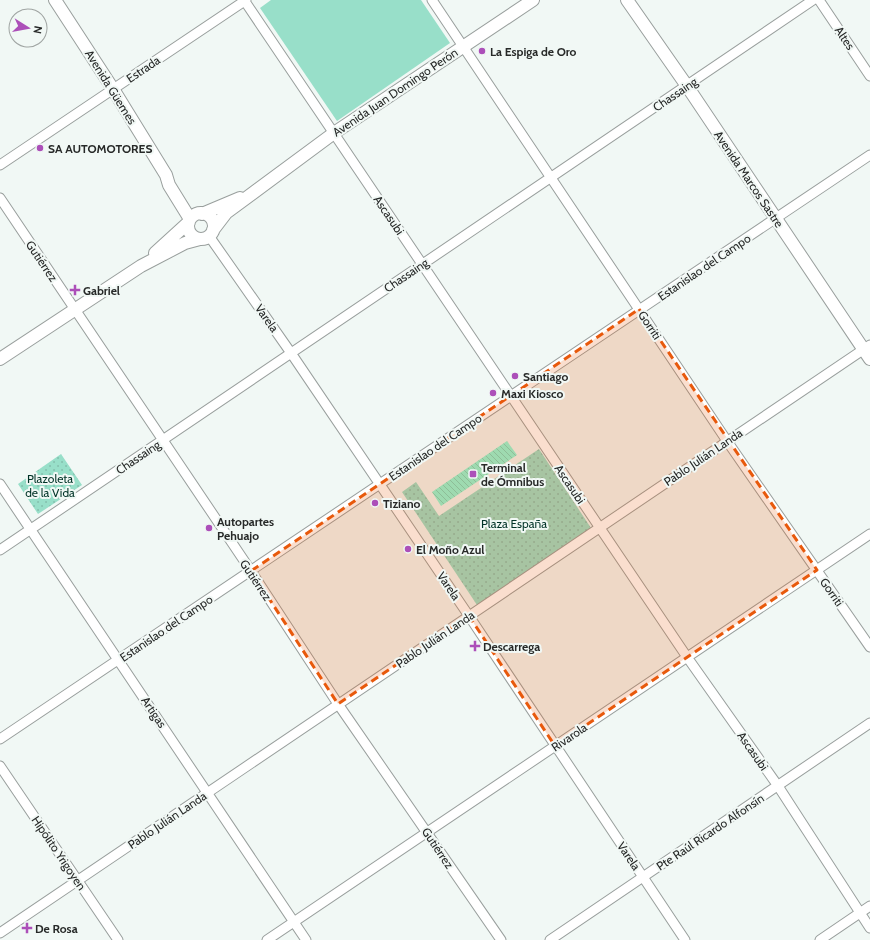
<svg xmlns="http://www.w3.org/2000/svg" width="870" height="940" font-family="Cabin,sans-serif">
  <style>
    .green { fill: url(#green-dots) }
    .pitch { fill: #98dfc9 }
    .building { fill: url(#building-back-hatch) }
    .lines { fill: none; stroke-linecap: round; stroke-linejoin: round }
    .minor-casing { stroke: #999f9d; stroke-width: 11 }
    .major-casing { stroke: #999f9d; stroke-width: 14 }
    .minor { stroke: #fff; stroke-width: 9 }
    .major { stroke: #fff; stroke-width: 12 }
    .marked { fill: #e8590c; fill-opacity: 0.2; stroke: #e8590c; stroke-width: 3; stroke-dasharray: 8 5; stroke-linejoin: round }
    .poi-dot { fill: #ac4fb9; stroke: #f1f8f5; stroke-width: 1.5 }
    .labels { text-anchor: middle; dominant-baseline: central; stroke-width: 4; stroke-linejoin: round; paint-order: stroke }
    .street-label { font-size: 12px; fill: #272928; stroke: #f1f8f5 }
    .poi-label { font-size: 12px; font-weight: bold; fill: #272928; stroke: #f1f8f5; text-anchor: start }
    .park-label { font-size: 12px; fill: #003327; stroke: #f1f8f5 }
  </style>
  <defs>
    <pattern id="green-dots" width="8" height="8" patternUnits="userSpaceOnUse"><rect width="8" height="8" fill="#98dfc9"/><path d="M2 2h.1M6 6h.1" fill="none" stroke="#83bfad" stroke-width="1.8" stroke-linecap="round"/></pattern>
    <pattern id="building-back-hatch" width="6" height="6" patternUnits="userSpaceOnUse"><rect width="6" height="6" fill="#8cfada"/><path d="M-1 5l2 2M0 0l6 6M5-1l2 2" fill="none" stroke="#79d6bb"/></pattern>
  </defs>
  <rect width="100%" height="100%" fill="#f1f8f5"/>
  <path class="green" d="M 539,449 L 591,528 L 477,605 L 402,492 L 416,482 L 439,516 Z
    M 61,454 L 82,485 L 38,514 L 18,484 Z"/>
  <path class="pitch" d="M 271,0 L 421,0 L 450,43 L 337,121 L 260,8 Z"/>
  <path class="building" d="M 507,441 L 517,455 L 441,506 L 432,492 Z"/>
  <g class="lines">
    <g class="minor-casing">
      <path id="minor" d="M 244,0 L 687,657 L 778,786 L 870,928
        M 432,0 L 727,441 L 870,647
        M 819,0 L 870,76
        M 0,165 L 246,0
        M 0,198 L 251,571 L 338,704 L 501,940
        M 209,236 L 291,353 L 469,616 L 685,940
        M 0,484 L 306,940
        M 0,550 L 813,0
        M 0,739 L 870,155
        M 0,766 L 118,940
        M 0,933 L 870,345
        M 267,940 L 870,534
        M 550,940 L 870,723
        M 820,940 L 870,906"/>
    </g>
    <g class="major-casing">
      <path id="major" d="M 55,0 L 113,89 L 166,175 L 169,185 L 190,219
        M 627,0 L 687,86 L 870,359
        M188 226a13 13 0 1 1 26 0a13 13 0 1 1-26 0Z
        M 202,214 L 240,198
        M 213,230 L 226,213 L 334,133 L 533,0
        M 155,253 L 189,222
        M 0,359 L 141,266 L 185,243 L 200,239"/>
    </g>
    <use href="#minor" class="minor"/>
    <use href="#major" class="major"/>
  </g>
  <path class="marked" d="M 639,309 L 817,570 L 555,746 L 469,616 L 338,704 L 251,571 Z"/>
  <g class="poi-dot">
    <circle cx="482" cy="51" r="4"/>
    <circle cx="40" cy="148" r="4"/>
    <path d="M73 284h4v4h4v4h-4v4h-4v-4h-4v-4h4z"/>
    <circle cx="515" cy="376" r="4"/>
    <circle cx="493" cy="393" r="4"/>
    <rect x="469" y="470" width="8" height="8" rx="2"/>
    <circle cx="375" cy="503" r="4"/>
    <circle cx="209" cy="528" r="4"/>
    <circle cx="408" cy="549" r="4"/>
    <path d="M473 640h4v4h4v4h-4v4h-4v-4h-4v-4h4z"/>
    <path d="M25 922h4v4h4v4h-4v4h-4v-4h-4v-4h4z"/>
  </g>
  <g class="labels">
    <g class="street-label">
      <text transform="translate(845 38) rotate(56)">Altes</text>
      <text transform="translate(143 69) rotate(-34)">Estrada</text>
      <text transform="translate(111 87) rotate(58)">Avenida Güemes</text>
      <text transform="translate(395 92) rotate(-34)">Avenida Juan Domingo Perón</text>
      <text transform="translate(675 94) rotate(-34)">Chassaing</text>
      <text transform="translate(749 179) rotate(56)">Avenida Marcos Sastre</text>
      <text transform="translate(389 215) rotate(56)">Ascasubi</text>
      <text transform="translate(42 261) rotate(56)">Gutiérrez</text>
      <text transform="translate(704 267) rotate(-34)">Estanislao del Campo</text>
      <text transform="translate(406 275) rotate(-34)">Chassaing</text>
      <text transform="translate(267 318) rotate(55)">Varela</text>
      <text transform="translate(650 325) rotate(56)">Gorriti</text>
      <text transform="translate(435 447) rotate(-34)">Estanislao del Campo</text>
      <text transform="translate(138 457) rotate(-34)">Chassaing</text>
      <text transform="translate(703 457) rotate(-34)">Pablo Julián Landa</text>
      <text transform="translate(570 484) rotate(56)">Ascasubi</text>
      <text transform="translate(256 580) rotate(56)">Gutiérrez</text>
      <text transform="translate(449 586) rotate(56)">Varela</text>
      <text transform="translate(832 592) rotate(55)">Gorriti</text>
      <text transform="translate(166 628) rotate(-34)">Estanislao del Campo</text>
      <text transform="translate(435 639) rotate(-34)">Pablo Julián Landa</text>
      <text transform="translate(154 712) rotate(56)">Artigas</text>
      <text transform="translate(569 737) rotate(-34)">Rivarola</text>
      <text transform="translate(753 751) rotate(55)">Ascasubi</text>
      <text transform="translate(167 820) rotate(-34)">Pablo Julián Landa</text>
      <text transform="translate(710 832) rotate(-34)">Pte Raúl Ricardo Alfonsín</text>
      <text transform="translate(438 848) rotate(56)">Gutiérrez</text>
      <text transform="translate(59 853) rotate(56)">Hipólito Yrigoyen</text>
      <text transform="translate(629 856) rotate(56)">Varela</text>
    </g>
    <g class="poi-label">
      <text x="490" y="51">La Espiga de Oro</text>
      <text x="48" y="148">SA AUTOMOTORES</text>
      <text x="83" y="290">Gabriel</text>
      <text x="523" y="376">Santiago</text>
      <text x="501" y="393">Maxi Kiosco</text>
      <text x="481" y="467">Terminal<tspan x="481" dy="14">de Ómnibus</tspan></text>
      <text x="383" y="503">Tiziano</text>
      <text x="217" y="521">Autopartes<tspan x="217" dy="14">Pehuajo</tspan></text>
      <text x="416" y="549">El Moño Azul</text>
      <text x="483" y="646">Descarrega</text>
      <text x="35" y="928">De Rosa</text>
    </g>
    <g class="park-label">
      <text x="50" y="478">Plazoleta<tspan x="50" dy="14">de la Vida</tspan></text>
      <text x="514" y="523">Plaza España</text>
    </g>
  </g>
  <g transform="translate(28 28) rotate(101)"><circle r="19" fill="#f1f8f5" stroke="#a0a5a3"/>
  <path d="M0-3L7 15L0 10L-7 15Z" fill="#ac4fb9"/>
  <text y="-6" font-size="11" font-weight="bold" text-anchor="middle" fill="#272928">N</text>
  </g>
</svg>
